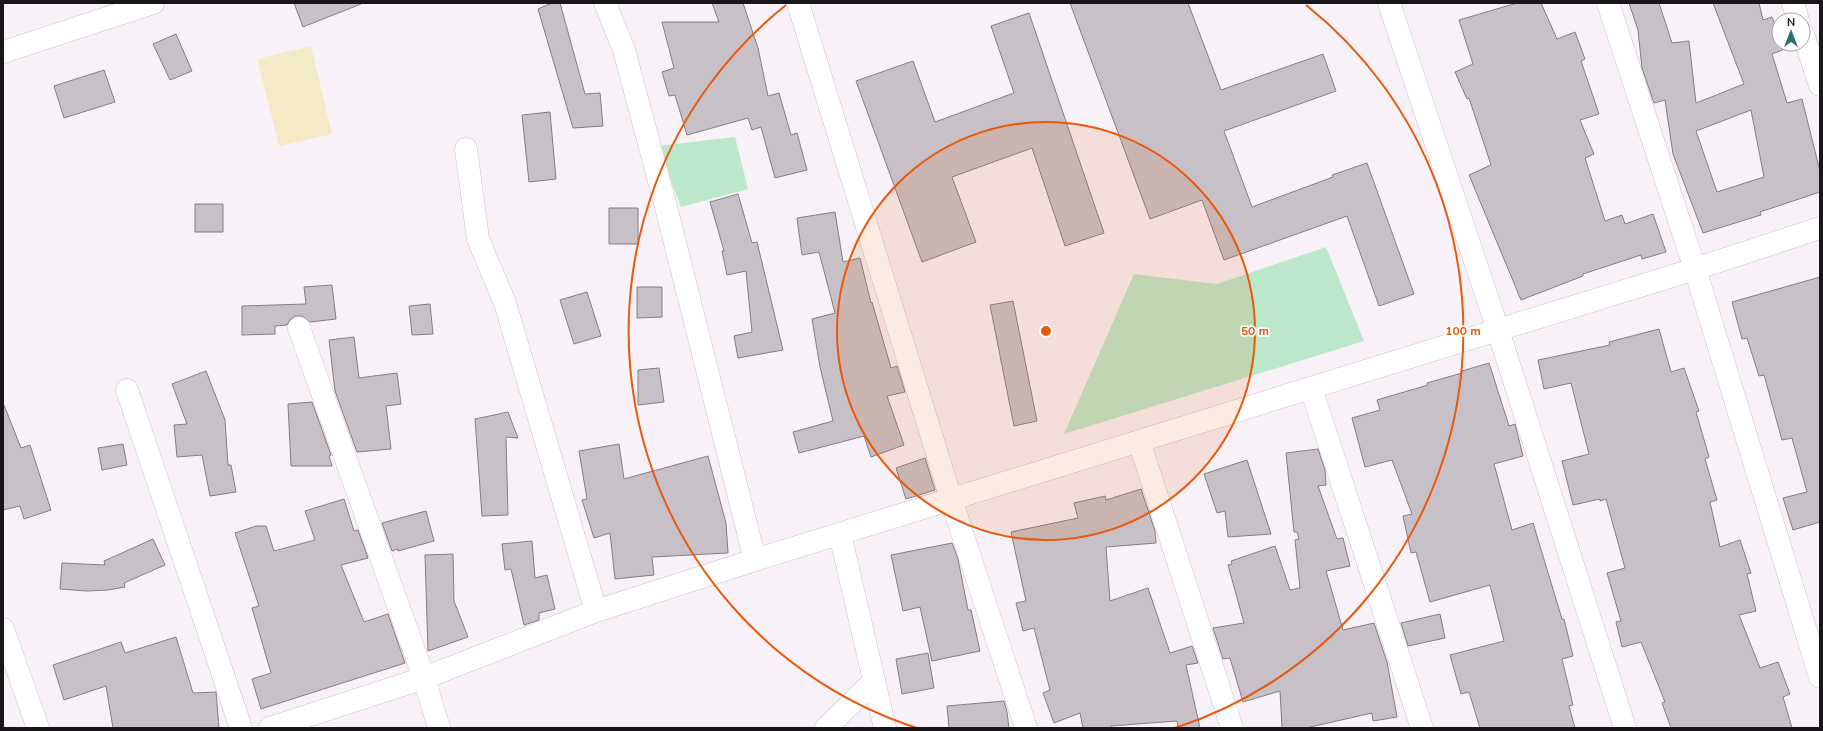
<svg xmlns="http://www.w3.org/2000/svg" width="1823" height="731" font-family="'Nunito Sans',sans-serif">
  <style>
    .green { fill: #bbe8ca }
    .sand { fill: #f4eac5 }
    .building { fill: #c7c1c7; stroke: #847f84; fill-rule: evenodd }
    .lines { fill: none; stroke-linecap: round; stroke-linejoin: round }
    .minor-casing { stroke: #c8c2c8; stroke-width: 23 }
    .minor { stroke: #fff; stroke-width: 22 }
    .ring { fill: none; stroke: #e8590c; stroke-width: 2 }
    .centre { fill: #e8590c; stroke: #fff; stroke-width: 2 }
    .ring-label { font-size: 12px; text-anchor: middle; font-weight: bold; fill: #e8590c; stroke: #fff; stroke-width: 3.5; stroke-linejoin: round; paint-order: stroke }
  </style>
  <rect width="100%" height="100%" fill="#f8f1f8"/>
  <path class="green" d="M 735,137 L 748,189 L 681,207 L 658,146 Z
    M 1326,247 L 1364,341 L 1064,434 L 1134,274 L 1217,284 Z"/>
  <path class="sand" d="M 311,46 L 332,134 L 279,146 L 257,59 Z"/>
  <path class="building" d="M 294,3 L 361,3 L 361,4 L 303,27 Z
    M 552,3 L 560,3 L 585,94 L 600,93 L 603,126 L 573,128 L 538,9 Z
    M 712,3 L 743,3 L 758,48 L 768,96 L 779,93 L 791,135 L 797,133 L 807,170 L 775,178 L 761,127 L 752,130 L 748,118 L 687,135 L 675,95 L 669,96 L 662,72 L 674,68 L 662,22 L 719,22 Z
    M 1070,3 L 1188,3 L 1221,90 L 1323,54 L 1336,91 L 1224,131 L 1252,207 L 1333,177 L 1332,175 L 1367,163 L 1414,294 L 1379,306 L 1347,216 L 1224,260 L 1202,200 L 1150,219 Z
    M 1517,3 L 1541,3 L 1557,39 L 1575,32 L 1585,59 L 1581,61 L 1599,114 L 1580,120 L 1594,154 L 1585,158 L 1605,221 L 1622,215 L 1625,224 L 1653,214 L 1666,252 L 1642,259 L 1641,255 L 1583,274 L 1583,276 L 1521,300 L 1469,175 L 1491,165 L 1469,98 L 1467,99 L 1455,72 L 1473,64 L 1459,20 Z
    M 1629,3 L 1659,3 L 1672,43 L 1689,41 L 1696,103 L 1744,84 L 1713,3 L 1759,3 L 1763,20 L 1772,17 L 1779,34 L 1779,44 L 1783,44 L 1785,49 L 1772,54 L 1787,103 L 1802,99 L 1820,171 L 1820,192 L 1760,212 L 1761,215 L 1703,233 L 1673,154 L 1665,100 L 1654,103 L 1642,68 L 1638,30 ZM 1751,110 L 1764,177 L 1717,192 L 1696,131 Z
    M 1029,13 L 1104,233 L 1065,246 L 1032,148 L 952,177 L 976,242 L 922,262 L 856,81 L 913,61 L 935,122 L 1014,93 L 991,26 Z
    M 176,34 L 192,71 L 170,80 L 153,44 Z
    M 104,70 L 115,102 L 64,118 L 54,86 Z
    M 550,112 L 556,179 L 529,182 L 522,115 Z
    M 738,194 L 752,243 L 757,242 L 783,350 L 738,358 L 734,336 L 752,332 L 746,271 L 727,275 L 722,251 L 724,251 L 710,202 Z
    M 195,204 L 223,204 L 223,232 L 195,232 Z
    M 609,208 L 638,208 L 638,244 L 609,244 Z
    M 835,212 L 843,262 L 860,258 L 871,303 L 872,302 L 891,368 L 897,366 L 905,392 L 887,396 L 904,445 L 871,457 L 864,436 L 799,453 L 793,432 L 833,421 L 820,367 L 812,319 L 835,313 L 819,252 L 802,255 L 797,218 Z
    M 1820,277 L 1820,522 L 1793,530 L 1783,498 L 1807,492 L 1792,438 L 1782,440 L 1764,375 L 1759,376 L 1747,338 L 1742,339 L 1732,302 Z
    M 332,285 L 336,319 L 310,322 L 302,316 L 295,316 L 290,320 L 287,325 L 275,326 L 275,334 L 242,335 L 242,306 L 306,304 L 304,287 Z
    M 637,287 L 662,287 L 662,317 L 637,318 Z
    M 587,292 L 601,336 L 574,344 L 560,300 Z
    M 1013,301 L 1037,421 L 1014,426 L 990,305 Z
    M 430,304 L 433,334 L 412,335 L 409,306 Z
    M 1659,329 L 1671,372 L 1684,368 L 1699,411 L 1696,412 L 1709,457 L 1705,459 L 1717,500 L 1710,502 L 1720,547 L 1740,540 L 1751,573 L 1747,574 L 1756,611 L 1739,615 L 1760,668 L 1778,662 L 1790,694 L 1783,697 L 1792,728 L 1671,728 L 1662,703 L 1665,702 L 1641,642 L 1622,647 L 1616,622 L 1621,621 L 1607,573 L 1625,568 L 1606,499 L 1600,501 L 1600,499 L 1573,505 L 1562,461 L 1589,454 L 1571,383 L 1544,389 L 1538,360 L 1610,345 L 1609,342 Z
    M 354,337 L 359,378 L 397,373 L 401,404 L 386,406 L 391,449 L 357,452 L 335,391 L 329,340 Z
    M 1489,363 L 1509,426 L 1515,424 L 1523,456 L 1494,464 L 1512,530 L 1533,523 L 1562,619 L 1564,619 L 1573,656 L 1562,659 L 1573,705 L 1569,706 L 1575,728 L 1480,728 L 1469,692 L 1461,694 L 1450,655 L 1504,641 L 1490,585 L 1430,602 L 1416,552 L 1411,553 L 1403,516 L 1412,514 L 1392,460 L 1365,467 L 1352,418 L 1380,410 L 1377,400 L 1428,385 L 1427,383 L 1462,373 L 1462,371 Z
    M 659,368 L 664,402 L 638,405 L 638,370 Z
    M 206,371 L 225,420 L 228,465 L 231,465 L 236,492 L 210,496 L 202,455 L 177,457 L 174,425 L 187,424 L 172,384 Z
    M 312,402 L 331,455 L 329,456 L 332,466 L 291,466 L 288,404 Z
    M 4,405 L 21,448 L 30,445 L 51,510 L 24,519 L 20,506 L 3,510 L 3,406 Z
    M 508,412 L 518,438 L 506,437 L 508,515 L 482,516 L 475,419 Z
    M 123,444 L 127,465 L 102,470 L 98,448 Z
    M 619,444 L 624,479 L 708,456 L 726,523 L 728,553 L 652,557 L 654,575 L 615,579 L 610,533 L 594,538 L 582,500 L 587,499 L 579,451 Z
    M 1318,449 L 1325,470 L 1326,485 L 1318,486 L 1337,539 L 1343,538 L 1350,566 L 1326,571 L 1343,630 L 1374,623 L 1387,662 L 1397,717 L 1373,721 L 1372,713 L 1306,728 L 1282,728 L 1280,691 L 1243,702 L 1230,658 L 1223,659 L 1213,628 L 1244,623 L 1228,565 L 1232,564 L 1231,561 L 1275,546 L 1290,590 L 1300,588 L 1295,540 L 1299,539 L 1297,532 L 1294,532 L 1286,453 Z
    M 925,458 L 935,490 L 906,499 L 896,468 Z
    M 1247,460 L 1271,534 L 1228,537 L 1225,511 L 1217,513 L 1204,474 Z
    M 1141,489 L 1155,531 L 1156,543 L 1106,547 L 1110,601 L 1148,588 L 1170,653 L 1192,646 L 1198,663 L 1186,665 L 1200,728 L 1178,728 L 1177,721 L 1111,726 L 1111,728 L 1083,728 L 1080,713 L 1054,723 L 1043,693 L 1050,690 L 1034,628 L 1023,631 L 1016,603 L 1026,601 L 1011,532 L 1078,518 L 1074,503 L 1105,496 L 1106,500 Z
    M 344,499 L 354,531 L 358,530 L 368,558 L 341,565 L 364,622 L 388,614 L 405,663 L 261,709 L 252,679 L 271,673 L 252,608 L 259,606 L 235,533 L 256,526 L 266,526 L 274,551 L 315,540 L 305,511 Z
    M 426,511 L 434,541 L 398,551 L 398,549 L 392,551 L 382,523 Z
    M 153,539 L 165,565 L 124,583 L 125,587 L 108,590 L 87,591 L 60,589 L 62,563 L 105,565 L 104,561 Z
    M 532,541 L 535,578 L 547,575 L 555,609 L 539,613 L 539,620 L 524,625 L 511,569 L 505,570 L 502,544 Z
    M 952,543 L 958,559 L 968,610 L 971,610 L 980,651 L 932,661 L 920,607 L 903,611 L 891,555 Z
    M 453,554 L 454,601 L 468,637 L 428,651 L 425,555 Z
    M 1440,614 L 1445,638 L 1408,646 L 1401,623 Z
    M 176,637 L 193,693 L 216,692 L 219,728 L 113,728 L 106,686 L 64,700 L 53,665 L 121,642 L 125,653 Z
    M 928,653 L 934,688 L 902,694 L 896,659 Z
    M 1004,701 L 1007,712 L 1009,728 L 949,728 L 947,706 Z"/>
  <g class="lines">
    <g class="minor-casing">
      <path id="minor" d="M 605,3 L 624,50 L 665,203 L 755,560
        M 798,3 L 951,499 L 1026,728
        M 1389,3 L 1498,330 L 1625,728
        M 1608,3 L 1695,269 L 1820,677
        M 1793,3 L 1798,20
        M 1803,34 L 1820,85
        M 3,52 L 153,3
        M 466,149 L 478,239 L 505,303 L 596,611
        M 299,328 L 424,678 L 439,728
        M 1311,388 L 1422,728
        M 127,390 L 241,728
        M 1139,441 L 1232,728
        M 840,534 L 885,728
        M 3,629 L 38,728
        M 270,728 L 424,678 L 596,611 L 755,560 L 1695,269 L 1820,228
        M 826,728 L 874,681"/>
    </g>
    <use href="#minor" class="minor"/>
  </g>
  <circle cx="1046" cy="331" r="209" fill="#e8590c" fill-opacity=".12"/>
  <g class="ring">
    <circle cx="1046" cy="331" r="209"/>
    <path d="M917 728A417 417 0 0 1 786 5M1306 5A417 417 0 0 1 1175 728"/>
  </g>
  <circle cx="1046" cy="331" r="6" class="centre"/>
  <g class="ring-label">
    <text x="1255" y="335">50 m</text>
    <text x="1463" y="335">100 m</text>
  </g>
  <rect width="1823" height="731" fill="none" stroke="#181618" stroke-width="8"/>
  <g transform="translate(1791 32)"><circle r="19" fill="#ffffff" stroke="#a3a2a3"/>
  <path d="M0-3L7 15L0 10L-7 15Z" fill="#267174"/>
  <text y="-6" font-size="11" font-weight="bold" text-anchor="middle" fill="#181618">N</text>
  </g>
</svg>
